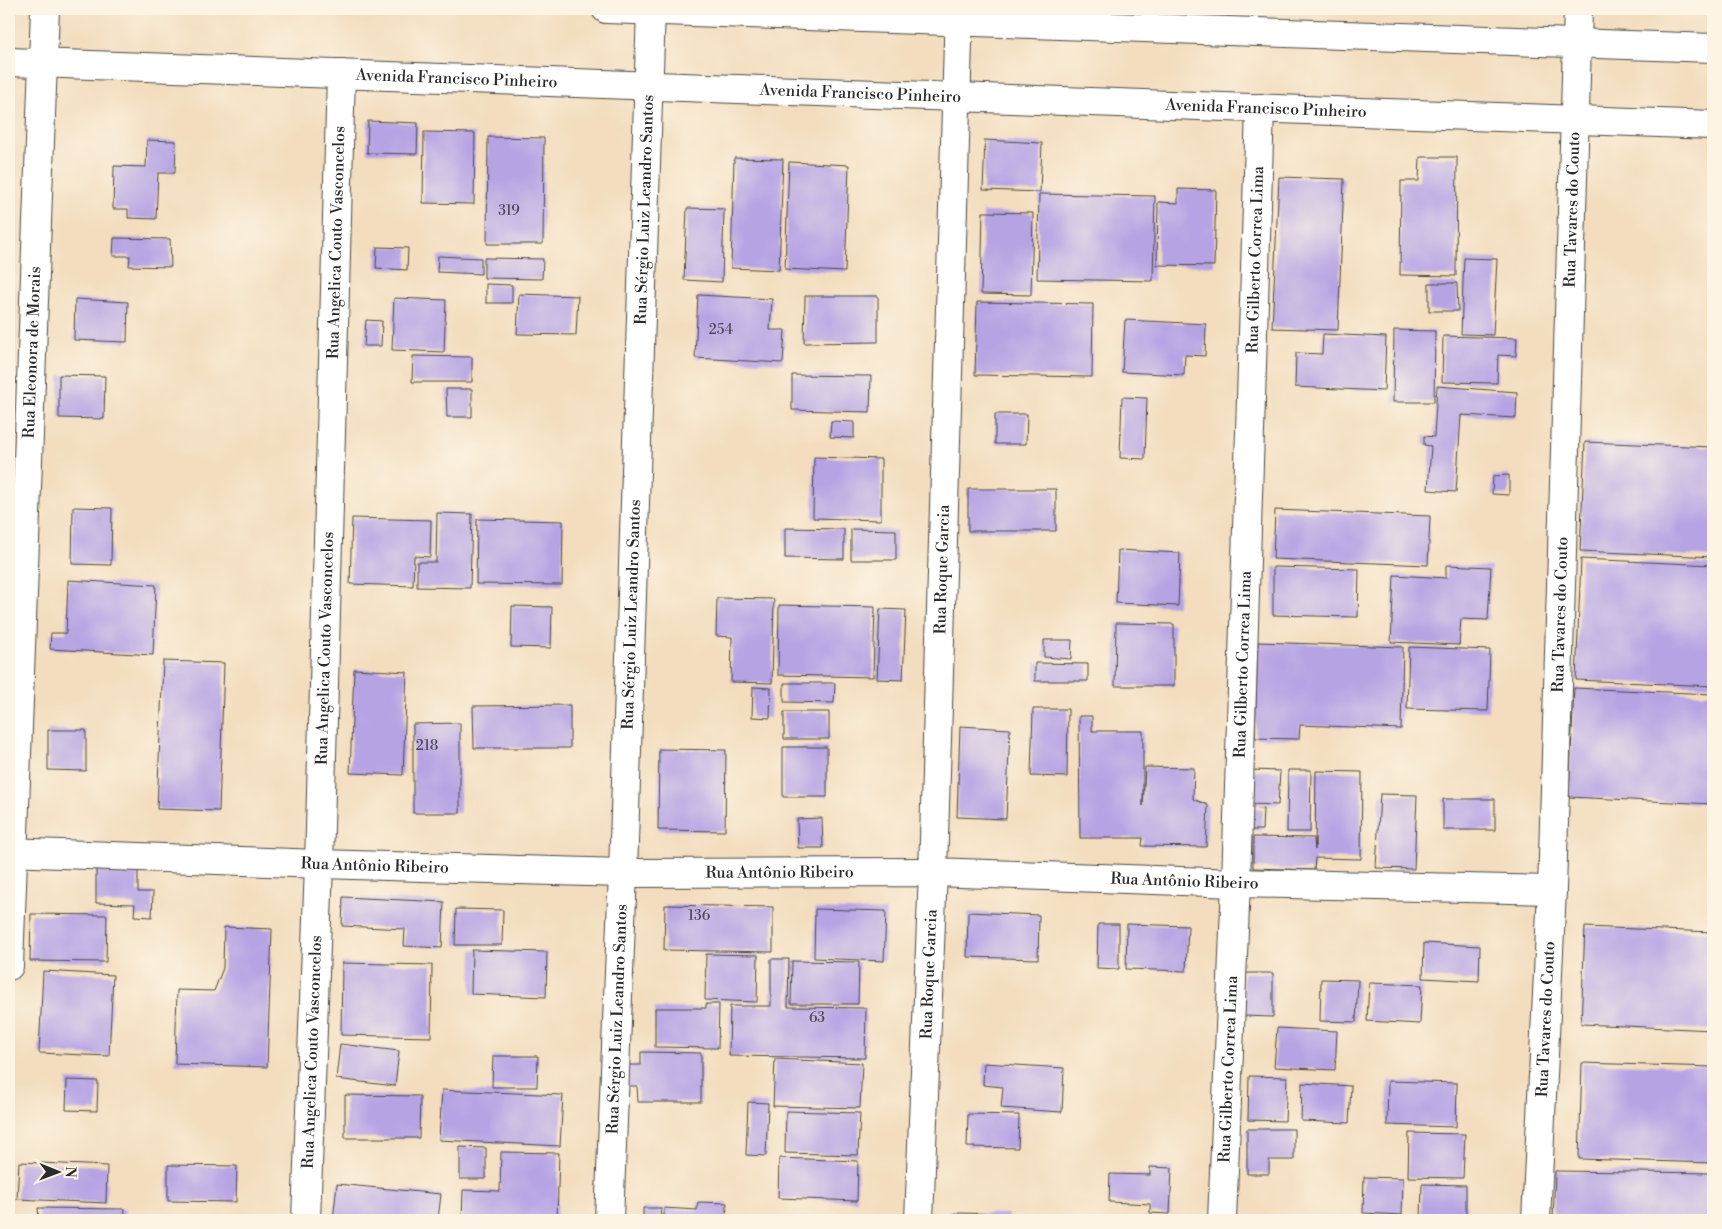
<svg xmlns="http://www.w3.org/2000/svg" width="1722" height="1229" font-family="'Libre Bodoni',serif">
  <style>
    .building { fill: #b5a3e4 }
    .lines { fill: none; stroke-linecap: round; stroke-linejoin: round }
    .minor-casing { stroke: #494641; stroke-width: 30 }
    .minor { stroke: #fff; stroke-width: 28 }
    .labels { text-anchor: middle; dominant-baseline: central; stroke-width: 4; stroke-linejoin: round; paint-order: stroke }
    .number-label { font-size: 14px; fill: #4e4959 }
    .street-label { font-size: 16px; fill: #2b2b2b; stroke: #fcf5e5 }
  </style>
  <rect width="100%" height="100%" fill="#fcf5e5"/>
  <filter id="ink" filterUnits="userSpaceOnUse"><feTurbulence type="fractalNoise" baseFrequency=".02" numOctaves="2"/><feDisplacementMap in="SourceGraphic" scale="10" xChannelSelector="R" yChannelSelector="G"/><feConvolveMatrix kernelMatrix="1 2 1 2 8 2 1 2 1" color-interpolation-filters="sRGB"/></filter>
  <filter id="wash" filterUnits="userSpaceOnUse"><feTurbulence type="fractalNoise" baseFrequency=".0096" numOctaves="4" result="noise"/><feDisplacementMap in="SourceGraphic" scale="20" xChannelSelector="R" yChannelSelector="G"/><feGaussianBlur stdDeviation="1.12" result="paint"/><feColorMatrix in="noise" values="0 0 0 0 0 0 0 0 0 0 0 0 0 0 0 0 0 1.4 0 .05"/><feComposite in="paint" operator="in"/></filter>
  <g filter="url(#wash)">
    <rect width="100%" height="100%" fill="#f3ddbe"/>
    <g id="blocks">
      <path class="building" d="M 368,121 L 418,123 L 417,154 L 367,153 Z
        M 424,132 L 475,133 L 474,204 L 423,203 Z
        M 488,137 L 544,138 L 543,244 L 487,244 Z
        M 147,140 L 176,141 L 175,173 L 158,173 L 156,219 L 128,218 L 128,209 L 113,209 L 114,166 L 146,167 Z
        M 985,140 L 1042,143 L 1040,192 L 983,190 Z
        M 1420,157 L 1457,157 L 1456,276 L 1400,275 L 1401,181 L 1419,181 Z
        M 734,158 L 783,159 L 779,270 L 731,268 Z
        M 789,162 L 849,165 L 845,272 L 785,269 Z
        M 1279,177 L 1344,179 L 1338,330 L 1272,328 Z
        M 1178,189 L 1216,190 L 1214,266 L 1157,265 L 1158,202 L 1178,203 Z
        M 1039,194 L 1155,196 L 1153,281 L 1037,279 Z
        M 687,208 L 724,209 L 722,282 L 684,280 Z
        M 983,212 L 1033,213 L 1031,295 L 981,294 Z
        M 114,238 L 170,239 L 171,267 L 129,266 L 130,256 L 113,256 Z
        M 377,247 L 408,248 L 407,270 L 376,268 Z
        M 438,256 L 481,258 L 481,274 L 437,272 Z
        M 484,258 L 543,259 L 542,279 L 484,278 Z
        M 1464,258 L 1497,259 L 1493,335 L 1461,334 Z
        M 1429,283 L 1457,283 L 1458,311 L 1429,311 Z
        M 486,284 L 512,285 L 512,303 L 486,303 Z
        M 519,294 L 578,296 L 576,335 L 517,334 Z
        M 698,295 L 772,299 L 770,330 L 785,330 L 783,363 L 695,358 Z
        M 805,296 L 878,296 L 878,342 L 804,343 Z
        M 394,298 L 446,300 L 444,352 L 392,350 Z
        M 75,299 L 128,302 L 127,342 L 74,340 Z
        M 977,302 L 1093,304 L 1092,377 L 975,375 Z
        M 366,320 L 382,321 L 381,346 L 364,346 Z
        M 1125,320 L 1206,324 L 1205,356 L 1185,355 L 1184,375 L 1122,372 Z
        M 1394,330 L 1435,331 L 1434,402 L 1393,402 Z
        M 1323,334 L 1386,337 L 1384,391 L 1295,387 L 1296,353 L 1322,354 Z
        M 1443,336 L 1517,338 L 1516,356 L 1498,355 L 1497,383 L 1442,382 Z
        M 413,356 L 472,357 L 472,382 L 412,382 Z
        M 59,375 L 105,376 L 104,419 L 59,418 Z
        M 792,375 L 871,376 L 870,412 L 792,410 Z
        M 1437,386 L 1517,392 L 1516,418 L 1461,415 L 1456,492 L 1428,490 L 1431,446 L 1424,445 L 1424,436 L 1434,437 Z
        M 446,389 L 472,389 L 472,417 L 447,417 Z
        M 1122,397 L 1147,398 L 1145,459 L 1120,458 Z
        M 995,414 L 1027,414 L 1026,444 L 995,444 Z
        M 831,421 L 854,422 L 854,438 L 830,437 Z
        M 1585,442 L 1713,447 L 1713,557 L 1580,551 Z
        M 814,457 L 881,459 L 881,520 L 813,518 Z
        M 1509,475 L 1509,495 L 1492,494 L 1493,476 Z
        M 968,489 L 1056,489 L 1056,531 L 968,531 Z
        M 73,507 L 112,508 L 111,565 L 72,564 Z
        M 1275,510 L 1430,516 L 1428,565 L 1273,559 Z
        M 437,513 L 472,514 L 470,588 L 417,587 L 417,562 L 436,562 Z
        M 352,518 L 431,520 L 430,557 L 414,556 L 413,586 L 350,584 Z
        M 477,519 L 563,521 L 562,585 L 476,584 Z
        M 785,528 L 844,529 L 844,559 L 785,558 Z
        M 851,529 L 896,530 L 896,560 L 851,560 Z
        M 1118,550 L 1180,553 L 1178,606 L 1116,603 Z
        M 1581,559 L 1713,565 L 1713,686 L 1576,680 Z
        M 1446,565 L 1491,567 L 1488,620 L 1461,619 L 1459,645 L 1391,642 L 1394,575 L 1446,578 Z
        M 1273,567 L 1359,569 L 1358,617 L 1273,615 Z
        M 68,580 L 156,585 L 153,655 L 50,649 L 51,633 L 66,633 Z
        M 717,598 L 774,599 L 772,683 L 731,682 L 732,637 L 716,636 Z
        M 779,605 L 875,607 L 873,677 L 778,675 Z
        M 512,606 L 552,607 L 551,648 L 511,647 Z
        M 880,609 L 906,610 L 903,680 L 877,679 Z
        M 1116,623 L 1174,624 L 1174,686 L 1115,686 Z
        M 1044,640 L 1072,640 L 1071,659 L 1044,657 Z
        M 1258,642 L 1403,647 L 1401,729 L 1300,725 L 1299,739 L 1255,738 Z
        M 1409,647 L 1490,650 L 1488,711 L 1407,709 Z
        M 163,661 L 224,663 L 219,811 L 157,809 Z
        M 1035,663 L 1088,664 L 1088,681 L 1035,681 Z
        M 354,669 L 407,672 L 403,775 L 350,773 Z
        M 784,683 L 835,683 L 834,703 L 784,702 Z
        M 753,687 L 771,688 L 770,718 L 752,717 Z
        M 1574,688 L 1713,694 L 1713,804 L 1569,797 Z
        M 570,705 L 570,748 L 474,748 L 473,706 Z
        M 1033,709 L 1068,709 L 1067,777 L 1031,776 Z
        M 784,712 L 829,712 L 829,739 L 784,739 Z
        M 1079,716 L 1092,716 L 1092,731 L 1143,731 L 1143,806 L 1145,767 L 1194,768 L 1193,799 L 1208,805 L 1206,847 L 1142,846 L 1143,838 L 1080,838 Z
        M 460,723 L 460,813 L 413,813 L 413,724 Z
        M 960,726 L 1010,729 L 1006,819 L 957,817 Z
        M 48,730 L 86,730 L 86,771 L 48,770 Z
        M 783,747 L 827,747 L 827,797 L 783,797 Z
        M 659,749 L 726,750 L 725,831 L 658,830 Z
        M 1252,770 L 1280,771 L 1278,805 L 1250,804 Z
        M 1288,770 L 1311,770 L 1310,832 L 1287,832 Z
        M 1316,771 L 1362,772 L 1361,859 L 1315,858 L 1314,870 L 1253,868 L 1253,837 L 1314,838 L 1315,850 Z
        M 1380,794 L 1417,795 L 1414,869 L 1376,868 Z
        M 1443,799 L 1495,799 L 1495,830 L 1443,830 Z
        M 1248,808 L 1263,809 L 1262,830 L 1247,830 Z
        M 822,818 L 823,848 L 798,848 L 797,819 Z
        M 96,869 L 138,870 L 138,892 L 153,892 L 152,917 L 134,916 L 135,904 L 96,903 Z
        M 343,897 L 444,902 L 442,948 L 404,946 L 405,929 L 342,926 Z
        M 665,905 L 773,907 L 773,952 L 664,950 Z
        M 456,909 L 503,910 L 502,945 L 455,945 Z
        M 815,909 L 886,911 L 884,961 L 814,958 Z
        M 968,912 L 1039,915 L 1038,959 L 967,957 Z
        M 31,914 L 107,915 L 106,962 L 30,961 Z
        M 1098,924 L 1119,924 L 1119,969 L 1097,968 Z
        M 1127,924 L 1188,926 L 1186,971 L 1126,969 Z
        M 224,927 L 272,929 L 267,1067 L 175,1064 L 177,990 L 214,991 L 223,968 Z
        M 1585,927 L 1713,932 L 1713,1030 L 1581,1024 Z
        M 1424,943 L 1480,946 L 1479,981 L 1423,978 Z
        M 472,950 L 547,952 L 546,997 L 471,994 Z
        M 706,954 L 758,955 L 757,1002 L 705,1000 Z
        M 771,959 L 789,959 L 788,1007 L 866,1008 L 865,1058 L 729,1056 L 730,1006 L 771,1006 Z
        M 792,961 L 859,962 L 858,1004 L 791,1004 Z
        M 342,963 L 432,965 L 431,1037 L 341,1035 Z
        M 43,971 L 113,975 L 109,1056 L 39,1053 Z
        M 1243,973 L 1273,973 L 1273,1017 L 1243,1016 Z
        M 1321,979 L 1358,980 L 1356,1022 L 1320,1021 Z
        M 1369,983 L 1422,985 L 1420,1024 L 1367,1021 Z
        M 706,1004 L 719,1004 L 718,1048 L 655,1047 L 655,1008 L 706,1008 Z
        M 1277,1028 L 1337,1031 L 1335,1070 L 1274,1067 Z
        M 340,1044 L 399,1051 L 395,1086 L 336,1079 Z
        M 641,1052 L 701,1053 L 701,1102 L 638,1102 L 637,1086 L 622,1086 L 622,1065 L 641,1065 Z
        M 493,1056 L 538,1056 L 537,1087 L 492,1087 Z
        M 775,1059 L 862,1063 L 860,1108 L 773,1106 Z
        M 984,1063 L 1064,1068 L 1062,1112 L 1001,1108 L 1003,1087 L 983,1085 Z
        M 1582,1063 L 1713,1067 L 1713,1163 L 1579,1159 Z
        M 1249,1076 L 1287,1077 L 1285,1121 L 1248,1120 Z
        M 67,1080 L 98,1081 L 97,1111 L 66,1110 Z
        M 1388,1081 L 1457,1083 L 1456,1127 L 1387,1125 Z
        M 1302,1083 L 1351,1086 L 1349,1123 L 1301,1121 Z
        M 442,1090 L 563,1095 L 560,1146 L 439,1140 Z
        M 345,1095 L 420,1096 L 419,1138 L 345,1138 Z
        M 748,1102 L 768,1103 L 766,1156 L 746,1155 Z
        M 786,1111 L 860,1113 L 858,1155 L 785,1153 Z
        M 968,1114 L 1019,1115 L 1018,1148 L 967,1147 Z
        M 1247,1129 L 1294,1129 L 1294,1160 L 1269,1160 L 1269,1174 L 1247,1174 Z
        M 1409,1133 L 1465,1134 L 1463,1178 L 1408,1177 Z
        M 460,1147 L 486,1148 L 486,1179 L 460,1179 Z
        M 501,1152 L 559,1153 L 557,1220 L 462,1220 L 463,1190 L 500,1191 Z
        M 779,1158 L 858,1161 L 857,1201 L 778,1198 Z
        M 19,1162 L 107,1166 L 106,1203 L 17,1199 Z
        M 168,1165 L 237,1166 L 236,1202 L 168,1201 Z
        M 1150,1167 L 1172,1168 L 1170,1214 L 1150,1213 L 1150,1204 L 1109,1202 L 1110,1174 L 1150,1175 Z
        M 1555,1171 L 1713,1173 L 1713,1220 L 1553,1220 Z
        M 1364,1177 L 1403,1178 L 1402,1215 L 1363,1213 Z
        M 337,1184 L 441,1194 L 438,1220 L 333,1220 Z
        M 1422,1184 L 1466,1185 L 1466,1220 L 1421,1220 Z
        M 698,1202 L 727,1203 L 726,1220 L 664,1220 L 664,1208 L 697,1210 Z
        M 38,1208 L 125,1209 L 124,1220 L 39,1220 Z
        M 643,1208 L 661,1208 L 660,1220 L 643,1220 Z
        M 954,1213 L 1008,1214 L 1008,1220 L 953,1220 Z"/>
    </g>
  </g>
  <g filter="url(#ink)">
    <use href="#blocks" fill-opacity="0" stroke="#494641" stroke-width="1"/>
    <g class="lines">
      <g class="minor-casing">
        <g id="minor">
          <path d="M 606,9 L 1713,48"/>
          <path id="s1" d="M 9,62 L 1713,125"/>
          <path id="s2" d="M 9,852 L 319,864 L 623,873 L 933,872 L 1236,883 L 1552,890"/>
          <path id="s3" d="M 9,966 L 45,9"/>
          <path id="s4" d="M 306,1220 L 319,864 L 341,74"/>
          <path id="s5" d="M 609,1220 L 623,873 L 651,9"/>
          <path id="s6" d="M 919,1220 L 933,872 L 959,9"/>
          <path id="s7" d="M 1222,1220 L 1236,883 L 1260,108"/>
          <path id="s8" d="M 1536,1220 L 1552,890 L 1578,9"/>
        </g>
      </g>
      <use href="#minor" class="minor"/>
    </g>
  </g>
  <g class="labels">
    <g class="number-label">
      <text x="509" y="211">319</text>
      <text x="721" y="330">254</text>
      <text x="427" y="746">218</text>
      <text x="699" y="916">136</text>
      <text x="817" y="1018">63</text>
    </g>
    <g class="street-label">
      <text stroke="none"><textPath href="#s1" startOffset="448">Avenida Francisco Pinheiro</textPath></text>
      <text stroke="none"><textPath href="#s1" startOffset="852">Avenida Francisco Pinheiro</textPath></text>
      <text stroke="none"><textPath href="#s1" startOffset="1258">Avenida Francisco Pinheiro</textPath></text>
      <text stroke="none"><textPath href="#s5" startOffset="1011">Rua Sérgio Luiz Leandro Santos</textPath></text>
      <text stroke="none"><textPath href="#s8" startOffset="1011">Rua Tavares do Couto</textPath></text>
      <text stroke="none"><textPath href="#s4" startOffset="978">Rua Angelica Couto Vasconcelos</textPath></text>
      <text stroke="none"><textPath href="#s7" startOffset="961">Rua Gilberto Correa Lima</textPath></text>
      <text stroke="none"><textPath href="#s3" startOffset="614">Rua Eleonora de Morais</textPath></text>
      <text stroke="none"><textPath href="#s6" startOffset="651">Rua Roque Garcia</textPath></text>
      <text stroke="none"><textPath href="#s5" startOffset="606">Rua Sérgio Luiz Leandro Santos</textPath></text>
      <text stroke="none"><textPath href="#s8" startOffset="606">Rua Tavares do Couto</textPath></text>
      <text stroke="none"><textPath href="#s4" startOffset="572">Rua Angelica Couto Vasconcelos</textPath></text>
      <text stroke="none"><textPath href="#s7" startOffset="556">Rua Gilberto Correa Lima</textPath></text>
      <text stroke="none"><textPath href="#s2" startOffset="366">Rua Antônio Ribeiro</textPath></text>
      <text stroke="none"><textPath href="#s2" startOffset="771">Rua Antônio Ribeiro</textPath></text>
      <text stroke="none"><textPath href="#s2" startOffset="1176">Rua Antônio Ribeiro</textPath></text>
      <text stroke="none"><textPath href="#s6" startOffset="246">Rua Roque Garcia</textPath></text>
      <text stroke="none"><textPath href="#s5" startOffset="201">Rua Sérgio Luiz Leandro Santos</textPath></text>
      <text stroke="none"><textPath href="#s8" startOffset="201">Rua Tavares do Couto</textPath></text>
      <text stroke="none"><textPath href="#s4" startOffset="168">Rua Angelica Couto Vasconcelos</textPath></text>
      <text stroke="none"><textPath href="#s7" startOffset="151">Rua Gilberto Correa Lima</textPath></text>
    </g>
  </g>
  <rect width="1722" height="1229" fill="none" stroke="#fcf5e5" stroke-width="30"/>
  <g transform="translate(58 1172) rotate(91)" stroke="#fcf5e5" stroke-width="4" paint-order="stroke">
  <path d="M0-4L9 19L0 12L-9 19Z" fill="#2b2b2b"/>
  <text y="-8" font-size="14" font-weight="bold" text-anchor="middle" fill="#2b2b2b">N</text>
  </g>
</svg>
